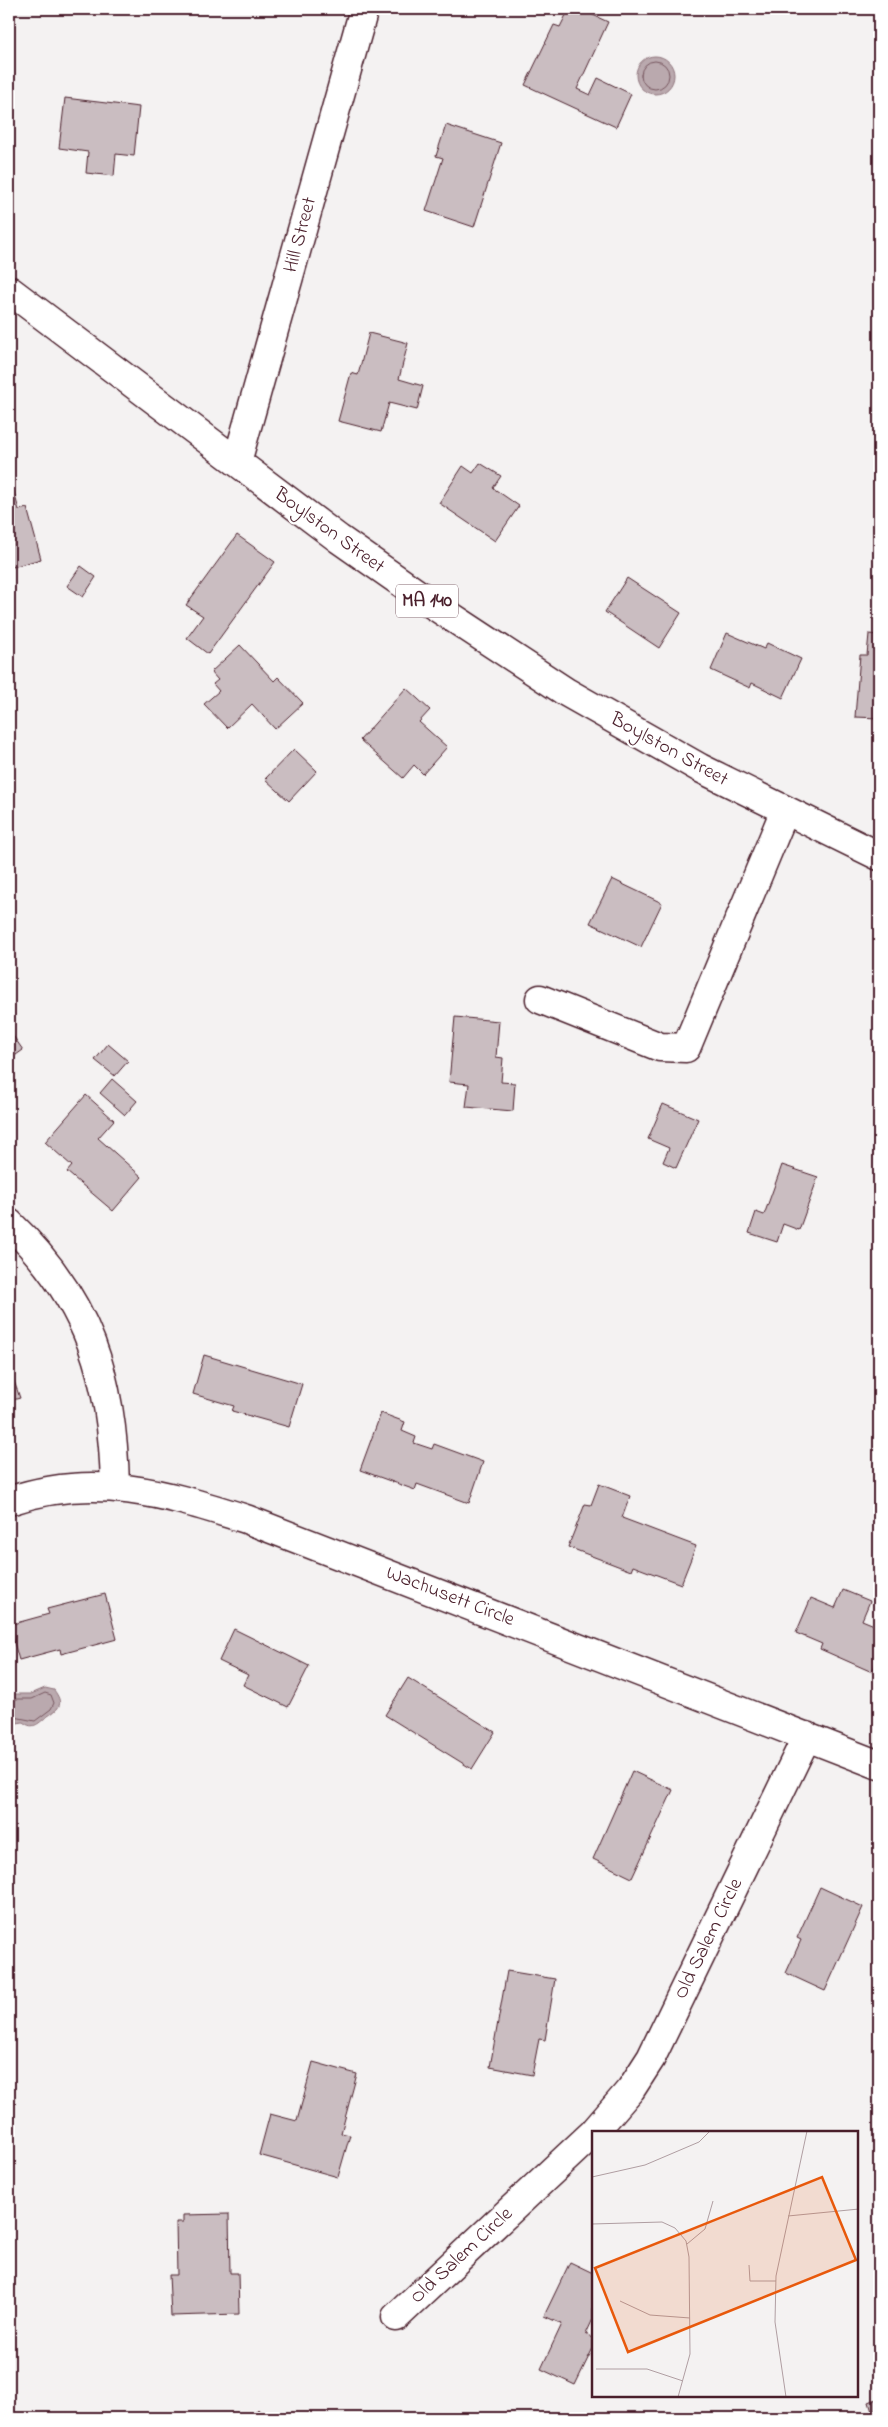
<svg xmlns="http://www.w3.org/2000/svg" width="888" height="2427" font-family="'Indie Flower',sans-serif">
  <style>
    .water { fill: #baa9ae; stroke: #8d727a }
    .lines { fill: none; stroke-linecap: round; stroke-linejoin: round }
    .shore { stroke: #77565f; stroke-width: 1 }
    .building { fill: #cabdc1; stroke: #4a1f2b }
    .minor-casing { stroke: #4a1f2b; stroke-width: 31 }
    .major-casing { stroke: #4a1f2b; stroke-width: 31 }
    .minor { stroke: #fff; stroke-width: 28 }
    .major { stroke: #fff; stroke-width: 28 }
    .labels { text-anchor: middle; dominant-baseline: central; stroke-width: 4.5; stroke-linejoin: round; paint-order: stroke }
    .shield { fill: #fff; stroke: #80626b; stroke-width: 1 }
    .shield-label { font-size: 19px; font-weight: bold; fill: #4a1f2b }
    .street-label { font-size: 20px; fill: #4a1f2b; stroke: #fff }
    .inset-road { fill: none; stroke: #b09ea2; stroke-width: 1 }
    .view { fill: #e8590c; fill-opacity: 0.15; stroke: #e8590c; stroke-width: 2.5 }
    .inset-edge { fill: none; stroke: #4a1f2b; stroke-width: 2.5 }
  </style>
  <rect width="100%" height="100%" fill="#f4f2f2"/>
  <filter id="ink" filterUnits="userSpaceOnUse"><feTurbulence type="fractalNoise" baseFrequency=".02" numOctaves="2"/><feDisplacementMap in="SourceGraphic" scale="10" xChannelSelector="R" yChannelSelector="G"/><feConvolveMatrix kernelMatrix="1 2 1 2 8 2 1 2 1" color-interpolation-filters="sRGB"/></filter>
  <g filter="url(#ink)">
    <path class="water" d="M636 75a19 19 0 1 1 38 0a19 19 0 1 1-38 0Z
      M 45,1688 L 54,1690 C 64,1704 60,1708 48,1716 C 39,1722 34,1731 23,1722 L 17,1723 L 9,1720 L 9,1694 L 31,1694 Z"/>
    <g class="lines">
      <path class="shore" d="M641 75a14 14 0 1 1 28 0a14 14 0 1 1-28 0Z
        M 9,1699 L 32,1699 L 45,1693 L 51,1695 L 54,1703 L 51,1709 L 35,1721 L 9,1716"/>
    </g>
    <path class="building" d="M 569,9 L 580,9 L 608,22 L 577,89 L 590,95 L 598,78 L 631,94 L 616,127 L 525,85 L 554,25 L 560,27 Z
      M 65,98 L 139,107 L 134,156 L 116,154 L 114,176 L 86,173 L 88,152 L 59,148 Z
      M 446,125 L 501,143 L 474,227 L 426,211 L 443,158 L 436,156 Z
      M 369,333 L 408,343 L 399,379 L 423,386 L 417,410 L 389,403 L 381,432 L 338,421 L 351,373 L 358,375 Z
      M 480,463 L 501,476 L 493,488 L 519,506 L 495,541 L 439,503 L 463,466 L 473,473 Z
      M 9,485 L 12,485 L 19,510 L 27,508 L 41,559 L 9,568 Z
      M 237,535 L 275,562 L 208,654 L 187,638 L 203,616 L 186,605 Z
      M 81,566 L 96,577 L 83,597 L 67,586 Z
      M 627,578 L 681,613 L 659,648 L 605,612 Z
      M 727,633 L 764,649 L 767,643 L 801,659 L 783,698 L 752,683 L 750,688 L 711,670 Z
      M 869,634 L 879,635 L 879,718 L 855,717 L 860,655 L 867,655 Z
      M 240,645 L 274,681 L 278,677 L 303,703 L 275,729 L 252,704 L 227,728 L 204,704 L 219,691 L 213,684 L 218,680 L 211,672 Z
      M 406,688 L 430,710 L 419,722 L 447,747 L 423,774 L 414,765 L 403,778 L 360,740 Z
      M 294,749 L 317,771 L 289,801 L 265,779 Z
      M 612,879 L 662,903 L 641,947 L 590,923 Z
      M 455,1017 L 499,1021 L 496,1057 L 503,1058 L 501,1082 L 515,1083 L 513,1111 L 466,1107 L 469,1084 L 449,1082 Z
      M 9,1030 L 23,1050 L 9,1060 Z
      M 108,1044 L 128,1061 L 115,1076 L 95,1060 Z
      M 112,1079 L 137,1101 L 125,1115 L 100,1093 Z
      M 86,1095 L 114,1120 L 98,1138 L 142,1177 L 113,1211 L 67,1172 L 72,1166 L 45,1142 Z
      M 663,1104 L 698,1119 L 676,1168 L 663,1162 L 669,1148 L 648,1139 Z
      M 782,1165 L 818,1177 L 799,1230 L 783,1224 L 777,1242 L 749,1233 L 756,1212 L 764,1215 Z
      M 204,1355 L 302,1384 L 289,1427 L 232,1411 L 234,1406 L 193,1394 Z
      M 9,1367 L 20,1398 L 9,1401 Z
      M 381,1413 L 405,1422 L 402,1431 L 416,1437 L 414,1443 L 432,1449 L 434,1444 L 483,1462 L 469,1503 L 417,1484 L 415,1490 L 360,1470 Z
      M 599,1484 L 630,1496 L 622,1518 L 696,1546 L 681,1584 L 633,1566 L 631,1571 L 568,1547 L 585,1504 L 591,1505 Z
      M 843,1590 L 870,1601 L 862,1620 L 879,1627 L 879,1654 L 872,1672 L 820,1649 L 822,1644 L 796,1633 L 811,1598 L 835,1608 Z
      M 105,1594 L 117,1639 L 61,1654 L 60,1649 L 19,1660 L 9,1625 L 49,1614 L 47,1609 Z
      M 234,1629 L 309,1666 L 288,1707 L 243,1685 L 248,1675 L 219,1661 Z
      M 408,1678 L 495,1732 L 472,1769 L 385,1715 Z
      M 632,1771 L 673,1790 L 632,1878 L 593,1859 Z
      M 820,1887 L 863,1907 L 825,1991 L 786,1973 L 801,1940 L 797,1938 Z
      M 507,1971 L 555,1979 L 545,2040 L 539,2039 L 532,2075 L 490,2067 Z
      M 313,2062 L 357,2074 L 341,2133 L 350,2135 L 338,2177 L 259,2155 L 270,2114 L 297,2121 Z
      M 229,2214 L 230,2273 L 238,2273 L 239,2314 L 171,2316 L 169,2275 L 177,2275 L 176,2222 L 183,2222 L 183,2215 Z
      M 570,2262 L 593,2273 L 593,2319 L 586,2334 L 593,2338 L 593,2348 L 575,2385 L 541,2369 L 562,2324 L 544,2316 Z
      M 879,2398 L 879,2418 L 874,2418 L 869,2402 Z
      M 258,2409 L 265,2418 L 247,2418 Z"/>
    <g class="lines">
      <g class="minor-casing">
        <path id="minor" d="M 237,462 L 364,9
          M 540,999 L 660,1047 L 686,1048 L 785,810
          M 9,1223 C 89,1299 113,1379 115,1487
          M 9,1501 C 94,1472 164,1493 246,1519 L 879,1765
          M 594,2132 L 631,2089 L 651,2058 L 807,1736
          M 396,2317 L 593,2133"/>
      </g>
      <g class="major-casing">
        <path id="major" d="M 9,290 L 339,539 L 432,604 L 566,692 L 700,768 L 879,856"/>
      </g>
      <use href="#minor" class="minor"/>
      <use href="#major" class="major"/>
    </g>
  </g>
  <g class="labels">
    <rect class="shield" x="396" y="584.5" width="62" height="33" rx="4"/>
    <g class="shield-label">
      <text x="427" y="601">MA 140</text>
    </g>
    <g class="street-label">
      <text transform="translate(301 235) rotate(-75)">Hill Street</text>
      <text transform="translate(329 531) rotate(36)">Boylston Street</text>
      <text transform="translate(669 750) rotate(29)">Boylston Street</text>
      <text transform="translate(450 1597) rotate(21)">Wachusett Circle</text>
      <text transform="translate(709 1939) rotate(-64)">Old Salem Circle</text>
      <text transform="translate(462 2256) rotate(-43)">Old Salem Circle</text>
    </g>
  </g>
  <g transform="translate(592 2131)">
    <rect width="266" height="266" fill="#f4f2f2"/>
    <path class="inset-road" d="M 0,46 L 53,34 L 107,11 L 118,0M 196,85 L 267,78M 0,93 L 70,91 L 83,97 L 94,110 L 97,126 L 98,223 L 86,266M 95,113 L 113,98 L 121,70M 157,134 L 158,150 L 184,150M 28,170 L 58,184 L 98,187M 4,238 L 55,238 L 91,250M 194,266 L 183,191 L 184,145 L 215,0"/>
    <path class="view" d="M 230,46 L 264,129 L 36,221 L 3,137 Z"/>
    <rect width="266" height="266" class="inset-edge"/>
  </g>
  <rect width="888" height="2427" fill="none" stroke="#fff" stroke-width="30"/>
  <rect x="15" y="15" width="858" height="2397" fill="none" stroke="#4a1f2b" stroke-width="2" filter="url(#ink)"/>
</svg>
